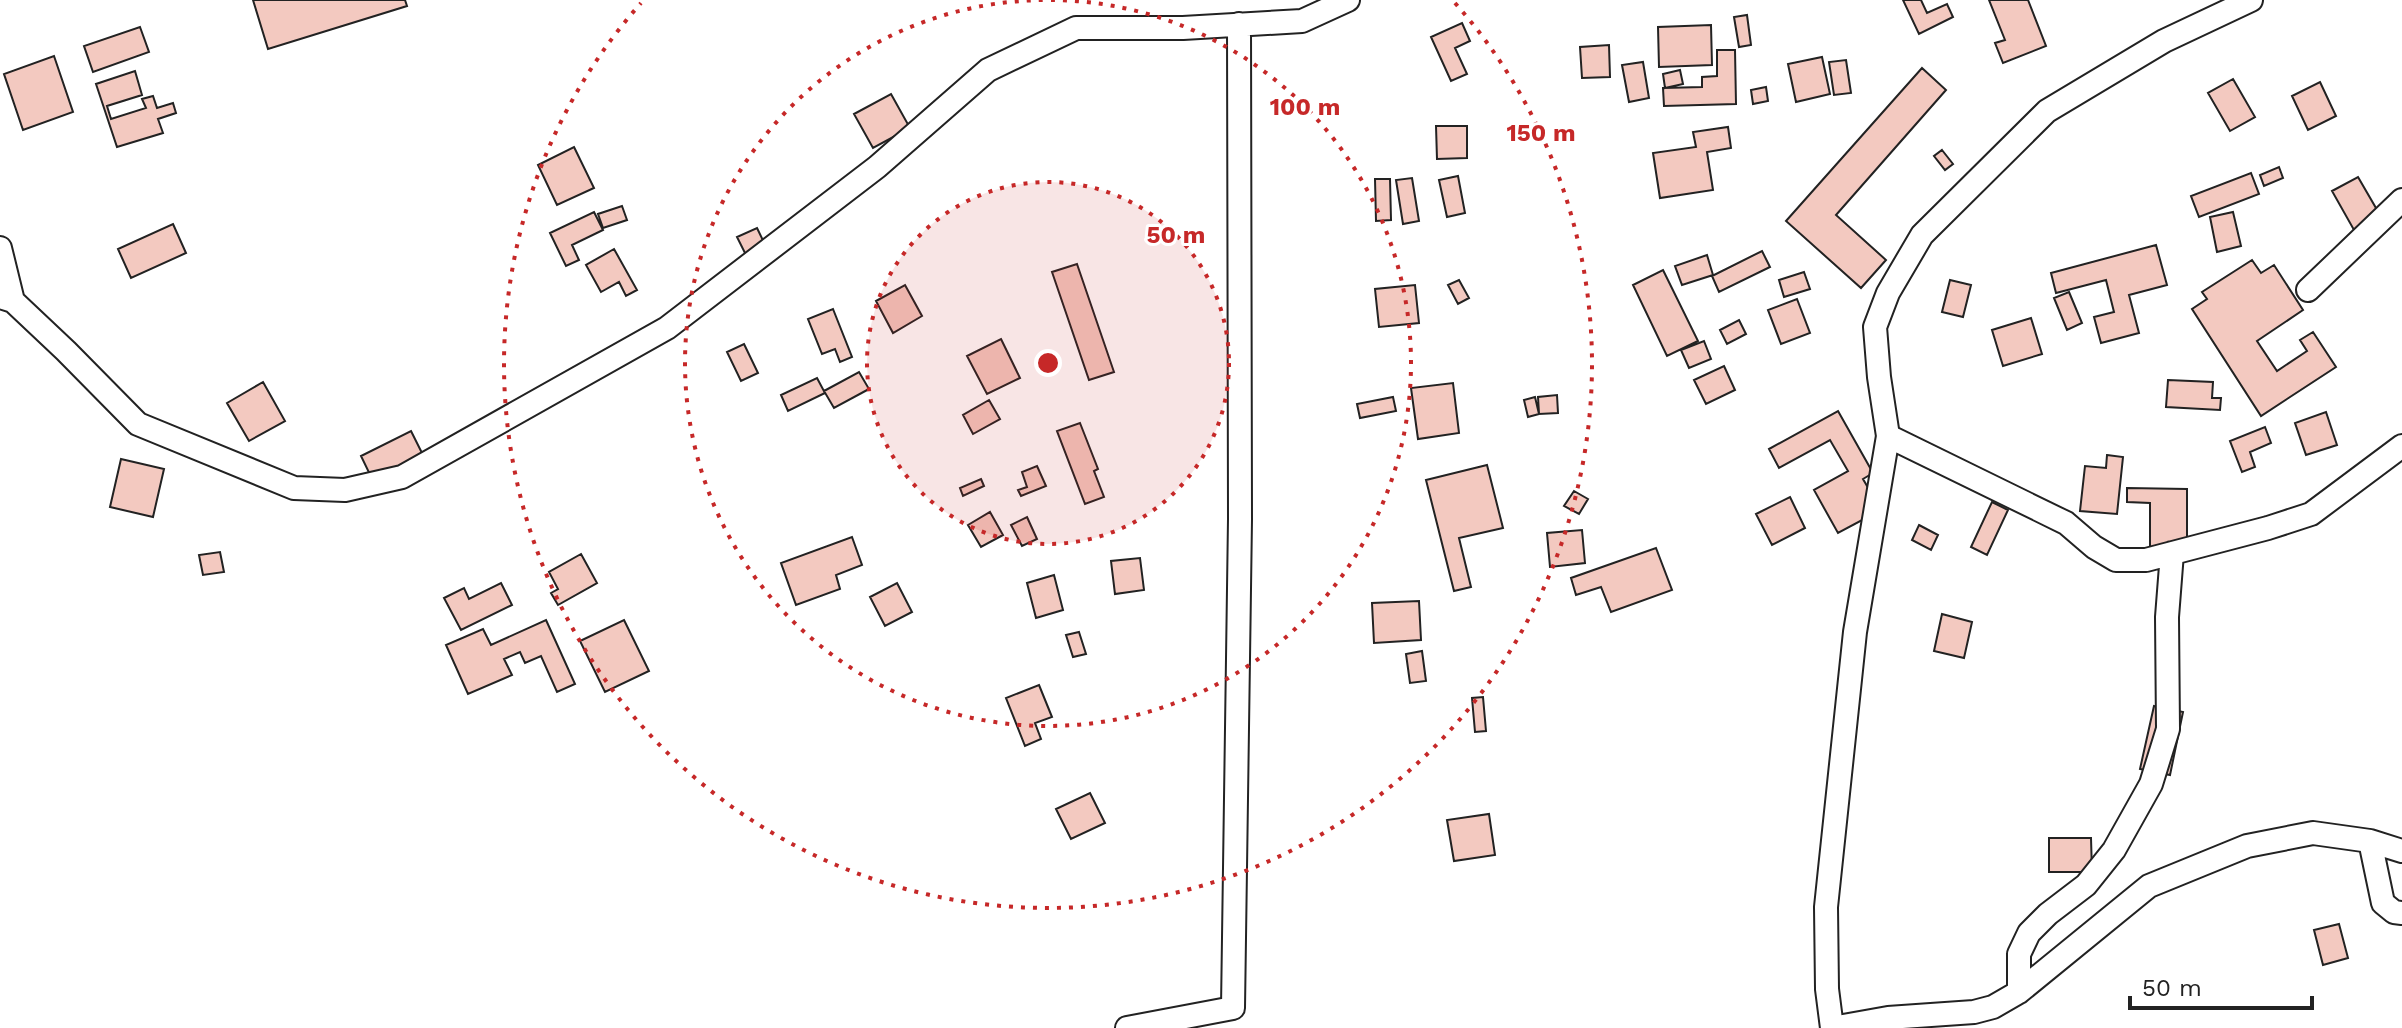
<svg xmlns="http://www.w3.org/2000/svg" width="2402" height="1028" font-family="'Work Sans',sans-serif">
  <style>
    .building { fill: #f3c9c0; stroke: #222; stroke-width: 2 }
    .lines { fill: none; stroke-linecap: round; stroke-linejoin: round }
    .street-casing { stroke: #222; stroke-width: 26 }
    .street { stroke: #fff; stroke-width: 22 }
    .ring { fill: none; stroke: #c62828; stroke-width: 4; stroke-dasharray: 4 8 }
    .centre { fill: #c62828; stroke: #fff; stroke-width: 4 }
    .ring-label { font-size: 24px; text-anchor: middle; font-weight: bold; fill: #c62828; stroke: #fff; stroke-width: 6; stroke-linejoin: round; paint-order: stroke }
  </style>
  <rect width="100%" height="100%" fill="#fff"/>
  <path class="building" d="M 253,0 L 405,0 L 407,6 L 268,49 Z
    M 1903,0 L 1921,0 L 1927,13 L 1947,4 L 1953,17 L 1919,34 Z
    M 1989,0 L 2028,0 L 2046,46 L 2003,63 L 1995,43 L 2005,40 Z
    M 1747,15 L 1751,45 L 1739,47 L 1734,17 Z
    M 1462,23 L 1470,41 L 1455,48 L 1467,74 L 1451,81 L 1431,37 Z
    M 1711,25 L 1712,65 L 1659,67 L 1658,27 Z
    M 140,27 L 149,52 L 93,72 L 84,46 Z
    M 1609,45 L 1610,77 L 1582,78 L 1580,47 Z
    M 1717,50 L 1735,50 L 1736,104 L 1664,106 L 1663,88 L 1702,87 L 1702,77 L 1717,76 Z
    M 54,56 L 73,112 L 23,130 L 4,74 Z
    M 1822,57 L 1830,94 L 1796,102 L 1788,64 Z
    M 1846,60 L 1851,93 L 1834,95 L 1829,62 Z
    M 1643,62 L 1649,98 L 1629,102 L 1622,65 Z
    M 1922,68 L 1946,90 L 1836,215 L 1886,260 L 1861,288 L 1786,221 Z
    M 1680,70 L 1683,84 L 1665,88 L 1663,74 Z
    M 135,71 L 142,95 L 107,106 L 111,119 L 146,108 L 142,99 L 153,96 L 157,108 L 173,103 L 176,113 L 158,119 L 163,133 L 117,147 L 96,84 Z
    M 2233,79 L 2255,117 L 2230,131 L 2208,93 Z
    M 2320,82 L 2336,116 L 2308,130 L 2292,96 Z
    M 1766,87 L 1768,101 L 1753,104 L 1751,90 Z
    M 891,94 L 910,128 L 873,148 L 854,114 Z
    M 1436,126 L 1467,126 L 1467,158 L 1437,159 Z
    M 1728,127 L 1731,148 L 1707,152 L 1713,190 L 1660,198 L 1653,153 L 1696,147 L 1693,132 Z
    M 574,147 L 594,188 L 557,205 L 538,165 Z
    M 1942,150 L 1953,164 L 1945,170 L 1934,156 Z
    M 2279,167 L 2283,178 L 2264,186 L 2260,175 Z
    M 2251,173 L 2259,194 L 2199,217 L 2191,196 Z
    M 1458,176 L 1465,213 L 1447,217 L 1439,180 Z
    M 2358,177 L 2380,215 L 2354,230 L 2332,191 Z
    M 1412,178 L 1419,221 L 1403,224 L 1396,180 Z
    M 1375,179 L 1390,179 L 1391,220 L 1376,221 Z
    M 622,206 L 627,220 L 603,228 L 598,214 Z
    M 594,212 L 603,230 L 572,245 L 579,260 L 566,266 L 550,233 Z
    M 2233,212 L 2241,246 L 2217,252 L 2210,217 Z
    M 173,224 L 186,253 L 131,278 L 118,249 Z
    M 757,228 L 773,261 L 747,274 L 747,257 L 737,237 Z
    M 2156,245 L 2167,285 L 2129,295 L 2139,333 L 2101,343 L 2094,317 L 2114,312 L 2106,280 L 2056,293 L 2051,273 Z
    M 614,249 L 637,290 L 626,296 L 619,282 L 601,292 L 586,265 Z
    M 1762,251 L 1770,267 L 1719,292 L 1712,276 Z
    M 1707,255 L 1713,275 L 1682,285 L 1675,266 Z
    M 2252,260 L 2261,273 L 2274,265 L 2303,310 L 2257,341 L 2277,371 L 2307,351 L 2300,340 L 2313,332 L 2336,367 L 2261,416 L 2192,309 L 2207,299 L 2202,292 Z
    M 1077,264 L 1114,372 L 1089,380 L 1052,272 Z
    M 1663,270 L 1698,341 L 1667,356 L 1633,285 Z
    M 1804,272 L 1810,289 L 1784,297 L 1779,280 Z
    M 1459,280 L 1469,298 L 1458,304 L 1448,285 Z
    M 1950,280 L 1971,285 L 1963,317 L 1942,312 Z
    M 905,285 L 922,316 L 893,333 L 876,301 Z
    M 1415,285 L 1419,323 L 1379,327 L 1375,289 Z
    M 2069,292 L 2082,323 L 2067,330 L 2054,298 Z
    M 1797,299 L 1810,333 L 1781,344 L 1768,310 Z
    M 833,309 L 852,357 L 840,362 L 835,349 L 822,354 L 808,319 Z
    M 2031,318 L 2042,354 L 2003,366 L 1992,330 Z
    M 1739,320 L 1746,334 L 1727,344 L 1720,330 Z
    M 1001,339 L 1020,378 L 987,394 L 967,356 Z
    M 1704,341 L 1711,359 L 1689,368 L 1681,350 Z
    M 744,344 L 758,373 L 741,381 L 727,352 Z
    M 1724,366 L 1735,390 L 1706,404 L 1694,380 Z
    M 859,372 L 869,389 L 834,408 L 824,391 Z
    M 817,378 L 825,393 L 788,411 L 781,395 Z
    M 2168,380 L 2213,382 L 2212,398 L 2221,398 L 2220,410 L 2166,407 Z
    M 263,382 L 285,421 L 249,441 L 227,403 Z
    M 1453,383 L 1459,433 L 1418,439 L 1411,388 Z
    M 1557,395 L 1558,413 L 1539,414 L 1538,397 Z
    M 1393,397 L 1396,411 L 1360,418 L 1357,404 Z
    M 1535,397 L 1539,414 L 1528,417 L 1524,400 Z
    M 989,400 L 1000,419 L 973,434 L 963,415 Z
    M 1838,411 L 1873,473 L 1863,479 L 1881,510 L 1838,533 L 1814,490 L 1848,471 L 1830,440 L 1779,468 L 1769,449 Z
    M 2326,412 L 2337,445 L 2306,455 L 2295,423 Z
    M 1080,423 L 1098,469 L 1094,471 L 1104,497 L 1085,504 L 1057,431 Z
    M 2265,427 L 2271,443 L 2250,452 L 2255,467 L 2242,472 L 2230,441 Z
    M 411,431 L 425,459 L 375,485 L 361,456 Z
    M 2107,455 L 2123,457 L 2117,514 L 2080,511 L 2085,466 L 2106,468 Z
    M 121,459 L 164,469 L 153,517 L 110,507 Z
    M 1487,465 L 1503,528 L 1459,538 L 1471,587 L 1454,591 L 1426,480 Z
    M 1037,466 L 1046,486 L 1021,496 L 1018,490 L 1027,487 L 1022,472 Z
    M 981,479 L 984,486 L 963,496 L 960,488 Z
    M 2127,488 L 2187,489 L 2187,551 L 2150,551 L 2150,503 L 2127,502 Z
    M 1574,491 L 1588,499 L 1579,514 L 1564,506 Z
    M 1790,497 L 1805,528 L 1772,545 L 1756,514 Z
    M 1992,502 L 2008,510 L 1987,555 L 1971,547 Z
    M 990,512 L 1003,535 L 981,547 L 968,525 Z
    M 1027,517 L 1037,539 L 1022,546 L 1011,525 Z
    M 1919,525 L 1938,535 L 1931,550 L 1912,540 Z
    M 1582,530 L 1585,563 L 1550,567 L 1547,533 Z
    M 852,537 L 862,565 L 836,575 L 840,589 L 796,605 L 781,563 Z
    M 1656,548 L 1672,590 L 1611,612 L 1601,587 L 1576,595 L 1571,578 Z
    M 220,552 L 224,572 L 203,575 L 199,555 Z
    M 581,554 L 597,583 L 558,605 L 551,593 L 558,589 L 549,572 Z
    M 1140,558 L 1144,590 L 1115,594 L 1111,561 Z
    M 1054,575 L 1063,610 L 1036,618 L 1027,583 Z
    M 501,583 L 512,605 L 461,630 L 444,598 L 464,588 L 469,599 Z
    M 897,583 L 912,612 L 885,626 L 870,597 Z
    M 1419,601 L 1421,640 L 1374,643 L 1372,603 Z
    M 1942,614 L 1972,622 L 1964,658 L 1934,651 Z
    M 546,620 L 575,684 L 557,692 L 541,656 L 525,663 L 520,652 L 504,659 L 512,675 L 468,694 L 446,645 L 483,629 L 491,645 Z
    M 624,620 L 649,671 L 605,692 L 580,641 Z
    M 1079,632 L 1086,654 L 1073,657 L 1066,635 Z
    M 1422,651 L 1426,681 L 1410,683 L 1406,654 Z
    M 1039,685 L 1052,717 L 1035,723 L 1041,739 L 1025,746 L 1006,698 Z
    M 1483,697 L 1486,731 L 1475,732 L 1472,698 Z
    M 2154,706 L 2183,712 L 2170,775 L 2140,769 Z
    M 1090,793 L 1105,823 L 1071,839 L 1056,809 Z
    M 1489,814 L 1495,855 L 1454,861 L 1447,820 Z
    M 2049,838 L 2091,838 L 2092,872 L 2049,872 Z
    M 2339,924 L 2348,958 L 2323,965 L 2314,930 Z"/>
  <g class="lines">
    <g class="street-casing">
      <path id="street" d="M 0,248 L 13,301
        M 2308,290 L 2402,200
        M 0,297 L 13,301 L 66,351 L 138,424 L 294,488 L 345,490 L 402,477 L 667,328 L 877,167 L 988,70 L 1076,28 L 1183,28 L 1302,21 L 1348,0
        M 1888,436 L 2066,523 L 2094,547 L 2116,560 L 2146,560 L 2268,528 L 2311,514 L 2402,446
        M 2370,841 L 2383,903 L 2394,912 L 2402,913
        M 2019,992 L 2019,954 L 2029,933 L 2048,914 L 2086,885 L 2114,850 L 2151,784 L 2168,729 L 2167,617 L 2172,553
        M 1127,1028 L 1233,1008 L 1240,519 L 1239,24
        M 1832,1028 L 1827,989 L 1826,907 L 1855,632 L 1888,436 L 1879,377 L 1875,327 L 1888,293 L 1922,235 L 2047,111 L 2164,41 L 2251,0
        M 1832,1028 L 1888,1018 L 1974,1012 L 1993,1007 L 2019,992 L 2149,886 L 2247,846 L 2313,833 L 2370,841 L 2402,851"/>
    </g>
    <use href="#street" class="street"/>
  </g>
  <circle cx="1048" cy="363" r="181" fill="#c62828" fill-opacity=".12"/>
  <g class="ring">
    <circle cx="1048" cy="363" r="181"/>
    <path d="M1051 0A363 363 0 1 1 1045 0"/>
    <path d="M1455 3A544 544 0 1 1 641 3"/>
  </g>
  <circle cx="1048" cy="363" r="12" class="centre"/>
  <g class="ring-label">
    <text x="1305" y="115">100 m</text>
    <text x="1541" y="141">150 m</text>
    <text x="1176" y="243">50 m</text>
  </g>
  <path d="M2130 996v12h182v-12" fill="none" stroke="#222222" stroke-width="4"/>
  <text x="2142" y="996" font-size="24" fill="#222222" stroke="#ffffff" stroke-width="6" paint-order="stroke">50 m</text>
</svg>
